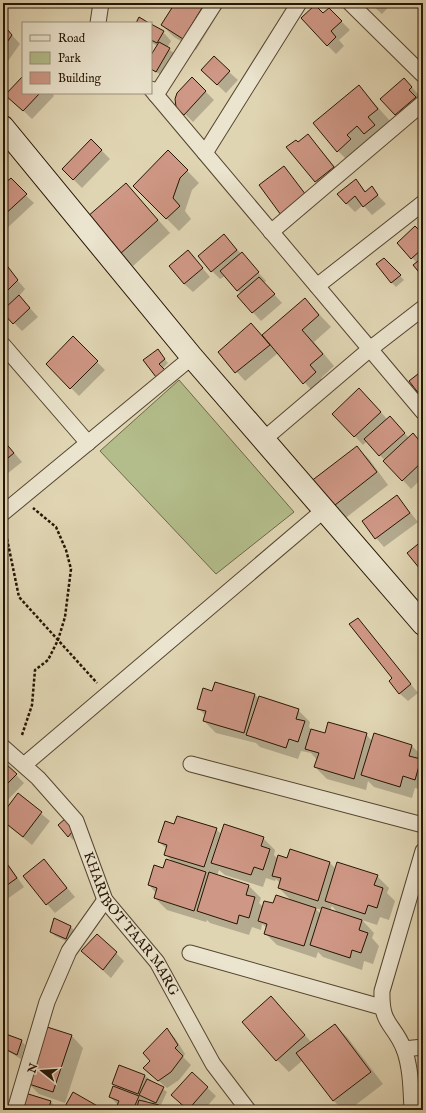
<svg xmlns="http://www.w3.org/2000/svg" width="426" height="1113" font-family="'IM FELL English',serif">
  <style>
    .green { fill: #b3bd8b; stroke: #6c6948 }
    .shadow { fill: #0003; fill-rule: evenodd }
    .building { fill: #cf9785; stroke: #261504 }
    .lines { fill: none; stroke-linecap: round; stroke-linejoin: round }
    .street-casing { stroke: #544530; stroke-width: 17 }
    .secondary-casing { stroke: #261504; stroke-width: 24 }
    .path { stroke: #261504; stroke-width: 2.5; stroke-dasharray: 3 2; stroke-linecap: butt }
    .street { stroke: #ebe4ce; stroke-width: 15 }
    .secondary { stroke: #ebe4ce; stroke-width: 22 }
    .labels { text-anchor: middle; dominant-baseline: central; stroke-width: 3; stroke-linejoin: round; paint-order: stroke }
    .street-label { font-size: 14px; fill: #261504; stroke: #ebe4ce }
  </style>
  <rect width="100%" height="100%" fill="#e0d5b3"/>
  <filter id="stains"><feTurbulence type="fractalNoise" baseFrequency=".005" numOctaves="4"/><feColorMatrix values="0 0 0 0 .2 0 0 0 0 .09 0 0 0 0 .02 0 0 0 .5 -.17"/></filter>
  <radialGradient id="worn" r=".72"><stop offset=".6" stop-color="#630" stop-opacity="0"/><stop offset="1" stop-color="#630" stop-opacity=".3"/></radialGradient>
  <path class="green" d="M 179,380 L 294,512 L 216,574 L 100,451 Z"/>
  <path class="shadow" d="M 36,3 L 48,3 L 44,9 Z
    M 176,3 L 225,3 L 196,50 L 174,37 L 162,25 Z
    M 370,3 L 392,3 L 382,14 Z
    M 329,9 L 350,30 L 339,40 L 344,46 L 336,54 L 327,45 L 324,14 Z
    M 3,25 L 20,44 L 3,68 Z
    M 151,25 L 163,32 L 171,41 L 167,48 L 174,53 L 161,75 L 151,69 L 151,57 L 157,46 L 151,42 Z
    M 229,72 L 238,80 L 226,93 L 210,78 Z
    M 23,77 L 23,93 L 52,93 L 54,96 L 32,119 L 7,95 Z
    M 192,78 L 214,100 L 193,122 L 177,106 Z
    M 404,79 L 420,96 L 404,123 L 395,115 Z
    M 359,86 L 390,121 L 380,130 L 386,138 L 377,145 L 369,138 L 359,147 L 363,152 L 350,163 L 338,151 Z
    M 308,135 L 342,175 L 324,190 L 288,148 L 298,143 Z
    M 91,140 L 110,159 L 82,188 L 63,169 Z
    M 168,151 L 199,183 L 192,190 L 185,211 L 191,219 L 179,231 L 134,186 Z
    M 284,168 L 314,204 L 290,222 Z
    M 3,174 L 34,203 L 3,232 Z
    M 356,180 L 366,192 L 371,188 L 386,204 L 372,215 L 363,205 L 355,212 L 346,203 Z
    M 126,184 L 170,233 L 133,266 L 121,254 Z
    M 224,235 L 266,281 L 264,283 L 282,303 L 261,321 L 238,296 L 241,294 L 225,276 L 220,279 L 212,271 Z
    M 423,235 L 423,276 L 417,263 L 398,243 Z
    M 188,251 L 210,277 L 193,292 L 184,284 Z
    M 384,259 L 404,280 L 396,287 L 392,283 Z
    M 5,265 L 25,289 L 19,296 L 38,317 L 22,331 L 3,312 L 3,267 Z
    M 305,299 L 331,327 L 314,342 L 334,366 L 321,378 L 327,385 L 316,395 L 278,353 L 245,381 L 219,352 L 262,336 Z
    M 73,338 L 105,370 L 79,396 L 47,364 Z
    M 158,351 L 168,363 L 163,368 L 161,381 Z
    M 368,398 L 388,420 L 398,426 L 409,438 L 423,445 L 423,477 L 411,489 L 367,441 L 363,445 L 334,414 Z
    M 3,440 L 22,462 L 3,477 Z
    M 357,447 L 369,459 L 388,485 L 343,520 L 331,508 Z
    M 397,496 L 418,522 L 384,547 L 376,538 Z
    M 358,619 L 418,693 L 408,701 L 399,693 L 393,678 Z
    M 213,692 L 255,695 L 259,699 L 298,710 L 310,722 L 309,727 L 312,730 L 325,734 L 366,734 L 372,741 L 412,746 L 423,757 L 423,790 L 415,788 L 412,798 L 374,787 L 368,781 L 366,790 L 327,779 L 315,767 L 317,760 L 311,753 L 301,751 L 298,759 L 260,747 L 256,743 L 216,733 L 204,721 L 206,716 L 198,708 Z
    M 6,765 L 24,783 L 3,805 L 3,768 Z
    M 18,795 L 50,821 L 32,845 L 3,821 L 3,815 Z
    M 59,825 L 78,833 L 73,840 Z
    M 175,826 L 216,829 L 221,834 L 263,838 L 275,850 L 274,855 L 278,859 L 330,863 L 336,869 L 377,876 L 389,888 L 387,893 L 395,901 L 389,920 L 380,917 L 377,925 L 362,920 L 374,933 L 372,938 L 379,946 L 373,964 L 364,961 L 362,970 L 323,957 L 318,952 L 316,958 L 277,945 L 265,933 L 267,928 L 262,924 L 261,930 L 252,927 L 249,935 L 210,923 L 207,920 L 206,922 L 167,910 L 155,898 L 156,893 L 149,885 L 164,869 L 174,863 L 165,854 L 167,849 L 159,842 ZM 219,870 L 225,875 L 263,887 L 266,878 L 275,881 L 276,879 L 280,883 L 279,888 L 292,901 L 263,907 L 259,903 L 261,898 L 249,886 L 217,876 ZM 332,906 L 338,913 L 330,910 ZM 315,908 L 322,910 L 321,914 Z
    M 3,859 L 10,867 L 24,887 L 3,902 Z
    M 44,860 L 75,897 L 55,913 L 47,904 Z
    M 70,926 L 75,931 L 70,943 L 55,936 L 51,931 Z
    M 82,951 L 116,953 L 124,961 L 111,978 Z
    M 271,997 L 312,1043 L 335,1025 L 347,1037 L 383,1084 L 349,1110 L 343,1110 L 334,1101 L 303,1060 L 289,1072 L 277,1060 Z
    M 167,1030 L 175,1038 L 185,1054 L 183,1057 L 191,1065 L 179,1080 L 167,1088 L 153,1076 L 152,1061 Z
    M 71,1035 L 83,1048 L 65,1103 L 39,1094 L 27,1082 Z
    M 3,1036 L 21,1041 L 25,1045 L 21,1059 L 3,1048 Z
    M 119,1066 L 145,1076 L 167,1092 L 160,1107 L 162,1110 L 116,1110 L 118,1105 L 110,1097 L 119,1089 L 113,1083 ZM 147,1100 L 155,1104 L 146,1103 Z
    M 192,1073 L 216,1096 L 204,1110 L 188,1110 L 180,1103 Z
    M 51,1102 L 58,1110 L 21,1110 Z"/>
  <path class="building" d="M 175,3 L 205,3 L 183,39 L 161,25 Z
    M 369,3 L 376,3 L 373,7 Z
    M 315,5 L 323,13 L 329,8 L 342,21 L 331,31 L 336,37 L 327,46 L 301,18 Z
    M 139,17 L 149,23 L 136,23 Z
    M 3,24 L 12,35 L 3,48 Z
    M 151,24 L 164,31 L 157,43 L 151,40 Z
    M 159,42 L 170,48 L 156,72 L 151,69 L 151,55 Z
    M 214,56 L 230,71 L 217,85 L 201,70 Z
    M 23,76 L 23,93 L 40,93 L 23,111 L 5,95 Z
    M 192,77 L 206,91 L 184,115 L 176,107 L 175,99 L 177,93 Z
    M 404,78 L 412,87 L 409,90 L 416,97 L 395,115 L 380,99 Z
    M 359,85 L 378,109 L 368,117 L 375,125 L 364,134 L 357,126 L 347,135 L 351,139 L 337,152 L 313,123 Z
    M 308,134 L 334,167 L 315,182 L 286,147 L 296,140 L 298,142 Z
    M 91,139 L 102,150 L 73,180 L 62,169 Z
    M 168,150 L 188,170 L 180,178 L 173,198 L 180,206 L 166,219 L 133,186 Z
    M 284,166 L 306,195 L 281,215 L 259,185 Z
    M 11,178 L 27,194 L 3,216 L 3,185 Z
    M 356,179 L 365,192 L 372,186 L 378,195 L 363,207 L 355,196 L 346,204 L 337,194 Z
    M 126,183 L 158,220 L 120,254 L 87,217 Z
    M 415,226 L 423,234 L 423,248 L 411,259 L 397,243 Z
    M 224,234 L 237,250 L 211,272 L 198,256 Z
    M 188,250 L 203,268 L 184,284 L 169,266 Z
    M 242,252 L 259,272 L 237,291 L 220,271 Z
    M 423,257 L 423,277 L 413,265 Z
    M 384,258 L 401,275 L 391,283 L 376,264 Z
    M 5,263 L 18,280 L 3,295 L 3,266 Z
    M 259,277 L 275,294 L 252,313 L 237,296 Z
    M 19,295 L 30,308 L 13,324 L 3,313 L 3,310 Z
    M 305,298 L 319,315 L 302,330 L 323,354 L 310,365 L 316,372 L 303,384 L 262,335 Z
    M 251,323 L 270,345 L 235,373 L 218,352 Z
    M 73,336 L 98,361 L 70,389 L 46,364 Z
    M 158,349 L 165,359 L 159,364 L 165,370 L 156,377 L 143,360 Z
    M 423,370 L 423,399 L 409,381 Z
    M 359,388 L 381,412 L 354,437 L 332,414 Z
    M 390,416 L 405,433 L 379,456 L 364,439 Z
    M 413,433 L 423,445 L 423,461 L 402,481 L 383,461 Z
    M 3,440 L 14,453 L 3,462 Z
    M 357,446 L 377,472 L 330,509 L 310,482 Z
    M 397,495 L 410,513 L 375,539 L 362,521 Z
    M 423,540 L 423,567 L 420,569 L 407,553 Z
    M 358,618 L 411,684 L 399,694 L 389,681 L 392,678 L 349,624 Z
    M 215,682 L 255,694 L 244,733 L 203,721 L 206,711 L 197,709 L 203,688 L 212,691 Z
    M 259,696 L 299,709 L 296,719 L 305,721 L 298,742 L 289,739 L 286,748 L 246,735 Z
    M 328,722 L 367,733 L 354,779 L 314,767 L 319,753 L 305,749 L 311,729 L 325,733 Z
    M 374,733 L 412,745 L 409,756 L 421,759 L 415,780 L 403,776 L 400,787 L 361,775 Z
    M 6,764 L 17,774 L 3,788 L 3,766 Z
    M 18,793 L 42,812 L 23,837 L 3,821 L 3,813 Z
    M 177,816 L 217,828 L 204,867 L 164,855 L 167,845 L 158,842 L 165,821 L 174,824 Z
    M 66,818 L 75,828 L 68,837 L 58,825 Z
    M 224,824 L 264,837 L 261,846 L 270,849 L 263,870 L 254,867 L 251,875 L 211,863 Z
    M 290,849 L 330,862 L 318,901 L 278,888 L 281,878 L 272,876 L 278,855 L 287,858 Z
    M 3,858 L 17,878 L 3,888 Z
    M 44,859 L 67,888 L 46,905 L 23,876 Z
    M 166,859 L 206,872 L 194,911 L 154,898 L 157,888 L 148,885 L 154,865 L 163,868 Z
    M 337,862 L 378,875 L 374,885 L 383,888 L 377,908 L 368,905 L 365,914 L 325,901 Z
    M 209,872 L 249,885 L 246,895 L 255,897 L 249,918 L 239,915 L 237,924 L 197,911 Z
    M 276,895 L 316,908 L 304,946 L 264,934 L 267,924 L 258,921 L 264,901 L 273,903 Z
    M 322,907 L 362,920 L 359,930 L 368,933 L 361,953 L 352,950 L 350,958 L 310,945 Z
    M 54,918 L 71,926 L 66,939 L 50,932 Z
    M 97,934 L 117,952 L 103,970 L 81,951 Z
    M 271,996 L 305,1035 L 276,1061 L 242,1022 Z
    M 335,1024 L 371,1072 L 333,1101 L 296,1053 Z
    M 44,1026 L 72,1035 L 53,1092 L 26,1083 Z
    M 167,1028 L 178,1045 L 175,1048 L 183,1056 L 171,1072 L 158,1081 L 143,1068 L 150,1061 L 143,1053 Z
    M 3,1033 L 22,1040 L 17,1055 L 3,1048 Z
    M 119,1065 L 145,1075 L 138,1094 L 112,1084 Z
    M 192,1072 L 208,1087 L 188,1110 L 171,1095 Z
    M 147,1079 L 164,1087 L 156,1103 L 139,1095 Z
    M 113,1086 L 139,1096 L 133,1110 L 115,1110 L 119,1101 L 109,1097 Z
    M 73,1092 L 101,1108 L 100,1110 L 63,1110 Z
    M 25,1093 L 51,1101 L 48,1110 L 20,1110 Z
    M 139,1100 L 159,1105 L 158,1110 L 136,1110 Z"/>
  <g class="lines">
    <g class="street-casing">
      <g id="street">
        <path d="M 350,3 L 423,75"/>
        <path d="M 98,23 L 101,3"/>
        <path d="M 151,89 L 423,412"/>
        <path d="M 156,95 L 215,3"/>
        <path d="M 205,153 L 299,3"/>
        <path d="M 271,232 L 423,103"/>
        <path d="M 317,286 L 423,203"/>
        <path d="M 3,345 L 88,443"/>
        <path d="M 263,440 L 370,349 L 423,308"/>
        <path d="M 3,513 L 192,357"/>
        <path id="s1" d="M 3,747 L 38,778 L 76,821 L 105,900 L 157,962 L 213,1064 L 248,1110"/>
        <path d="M 191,764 L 423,825"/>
        <path d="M 24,765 L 324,510"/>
        <path d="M 190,953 L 381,1007"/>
        <path d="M 404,1049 L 423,1047"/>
        <path d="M 15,1110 L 47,1002 L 69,951 L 105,900"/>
        <path d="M 412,1110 C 411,1090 411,1068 404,1049 C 393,1022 381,1026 382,991 L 423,851"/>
      </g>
    </g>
    <g class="secondary-casing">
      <path id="secondary" d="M 3,127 L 192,357 L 423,624"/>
    </g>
    <path class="path" d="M 5,529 L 19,597 L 97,683
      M 22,735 L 32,705 L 35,670 L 48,660 L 58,640 L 65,617 L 71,569 L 66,550 L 56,527 L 33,508"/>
    <use href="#street" class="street"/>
    <use href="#secondary" class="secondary"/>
  </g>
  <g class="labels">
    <g class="street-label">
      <text stroke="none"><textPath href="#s1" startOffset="222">KHARIBOT TAAR MARG</textPath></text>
    </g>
  </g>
  <rect width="426" height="1113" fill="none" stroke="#e0d5b3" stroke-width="16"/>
  <rect x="4" y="4" width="418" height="1105" fill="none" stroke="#261504" stroke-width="2"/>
  <rect x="8" y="8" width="410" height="1097" fill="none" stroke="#261504"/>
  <rect x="22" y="22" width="130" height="72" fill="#ebe4ce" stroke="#9c917d"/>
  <rect x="30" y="35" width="20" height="6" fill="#ebe4ce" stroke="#9c917d"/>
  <text x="58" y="42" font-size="12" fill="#261504">Road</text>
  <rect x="30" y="52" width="20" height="12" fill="#b3bd8b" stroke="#9c917d"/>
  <text x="58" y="62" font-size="12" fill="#261504">Park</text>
  <rect x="30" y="72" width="20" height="12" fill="#cf9785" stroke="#9c917d"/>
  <text x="58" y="82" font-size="12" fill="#261504">Building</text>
  <g transform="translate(42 1071) rotate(287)" stroke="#ebe4ce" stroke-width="3" paint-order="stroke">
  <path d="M0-3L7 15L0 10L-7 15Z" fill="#261504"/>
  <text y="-6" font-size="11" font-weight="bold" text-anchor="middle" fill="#261504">N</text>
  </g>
  <rect width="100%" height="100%" filter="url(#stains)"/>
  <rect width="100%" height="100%" fill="url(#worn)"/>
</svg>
